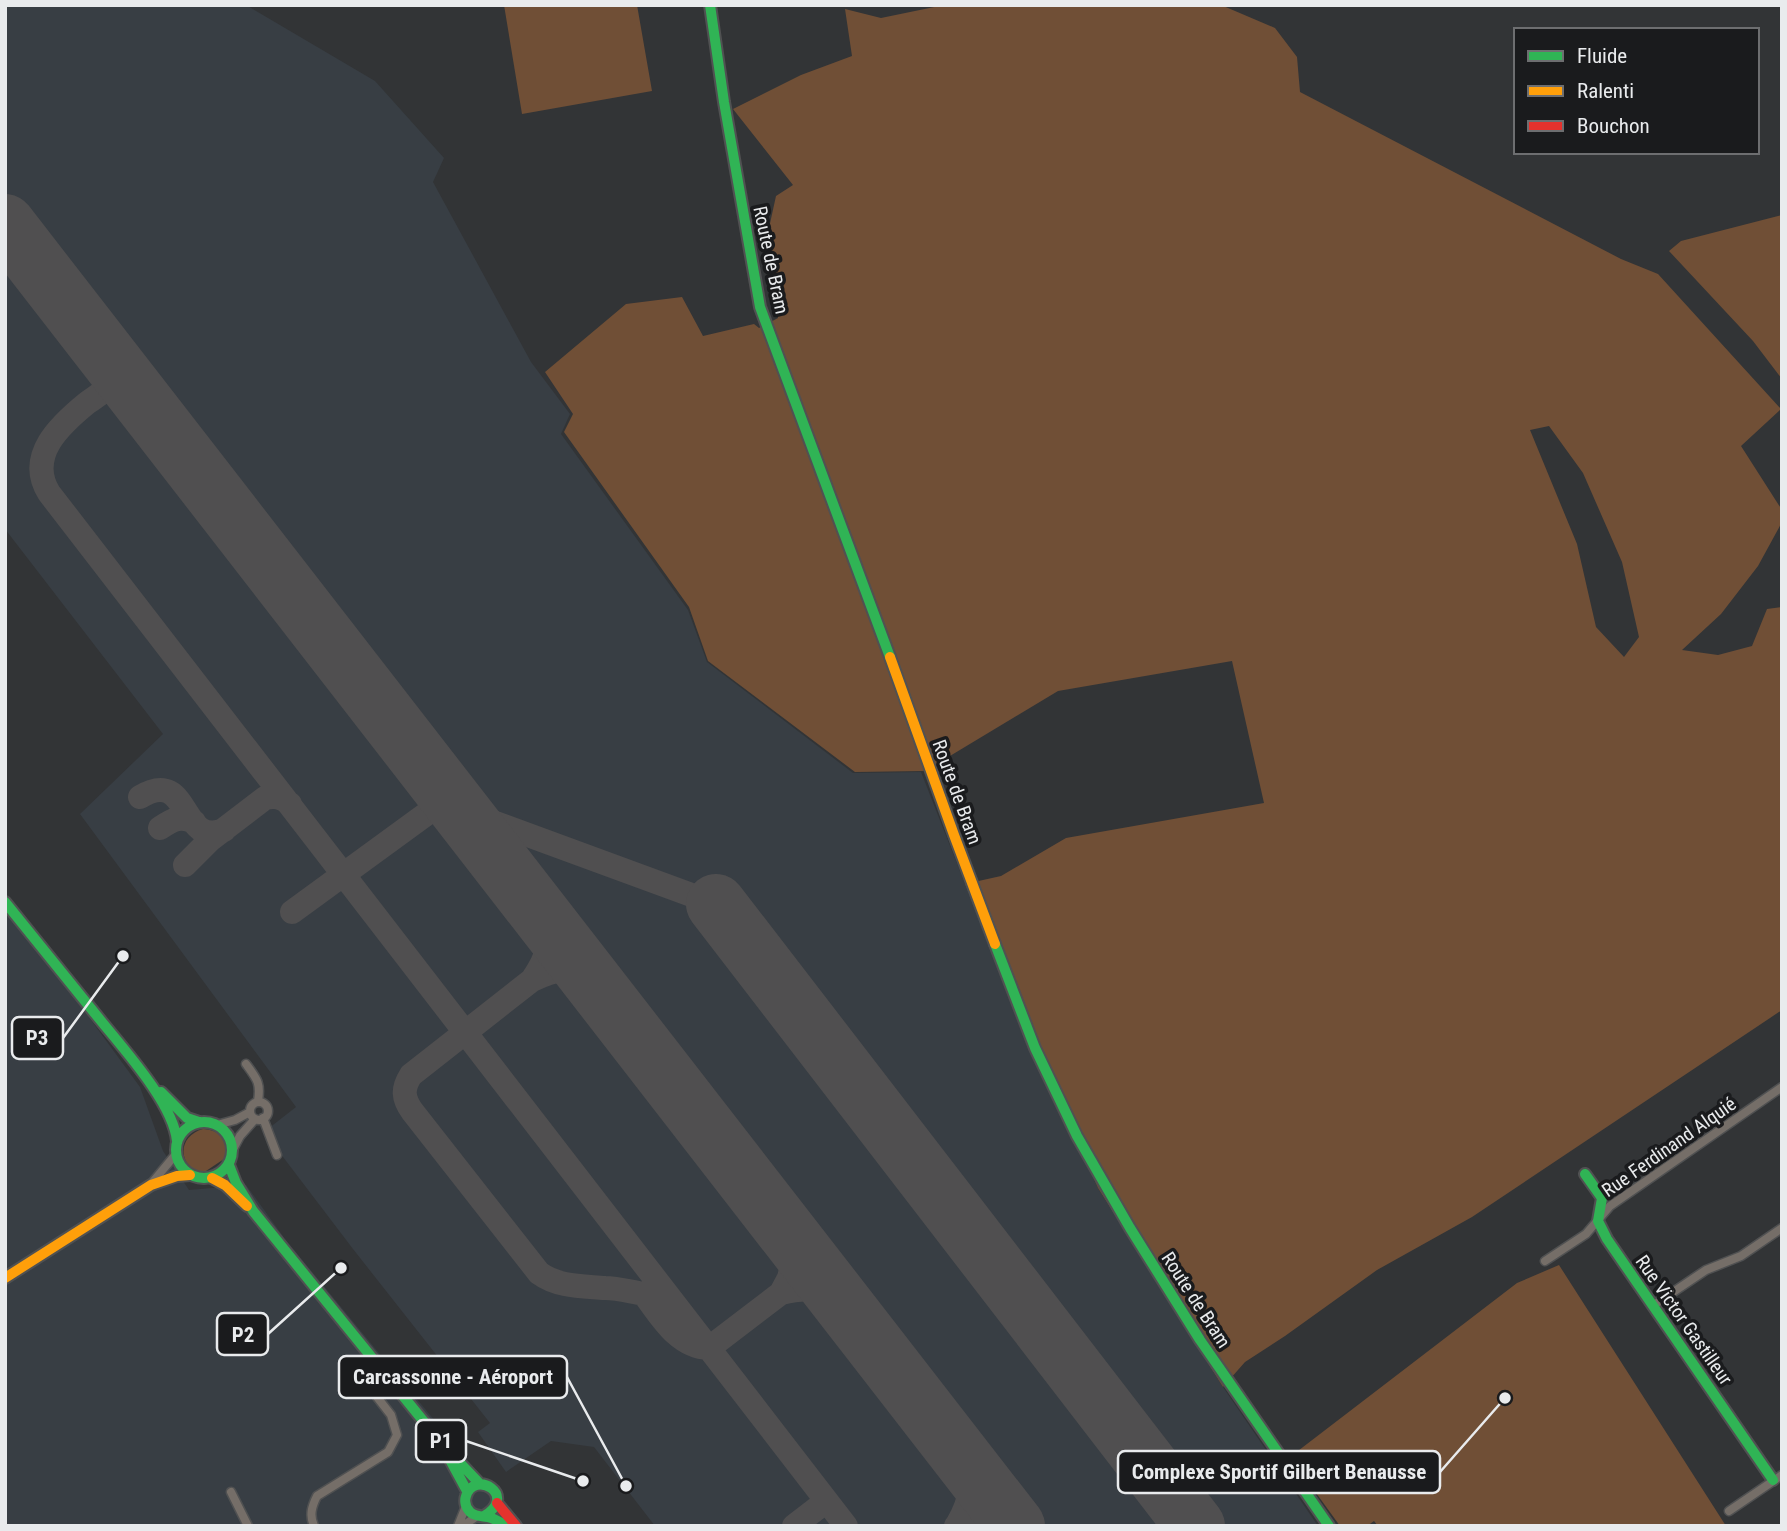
<svg xmlns="http://www.w3.org/2000/svg" width="1787" height="1531" font-family="'Roboto Condensed',sans-serif">
  <style>
    .built { fill: #383e44 }
    .green { fill: #704f36; fill-rule: evenodd }
    .lines { fill: none; stroke-linecap: round; stroke-linejoin: round }
    .taxiway { stroke: #504f50; stroke-width: 24 }
    .runway { stroke: #504f50; stroke-width: 60 }
    .street-casing { stroke: #505152; stroke-width: 11 }
    .fast-casing { stroke: #505152; stroke-width: 14 }
    .slow-casing { stroke: #505152; stroke-width: 14 }
    .jam-casing { stroke: #505152; stroke-width: 14 }
    .street { stroke: #756e68; stroke-width: 8 }
    .fast { stroke: #30b455; stroke-width: 10 }
    .slow { stroke: #ff9f0a; stroke-width: 10 }
    .jam { stroke: #e5322d; stroke-width: 10 }
    .labels { text-anchor: middle; dominant-baseline: central; stroke-width: 7; stroke-linejoin: round; paint-order: stroke }
    .street-label { font-size: 19px; fill: #e9ebed; stroke: #1a1b1d }
    .leader { fill: none; stroke: #e9ebed; stroke-width: 2.5 }
    .callout-dot { fill: #e9ebed; stroke: #1a1b1d; stroke-width: 2.5 }
    .callout { fill: #1a1b1d; stroke: #e9ebed; stroke-width: 2.5 }
    .callout-label { font-size: 21px; text-anchor: middle; font-weight: bold; fill: #e9ebed }
  </style>
  <rect width="100%" height="100%" fill="#323436"/>
  <path class="built" d="M 5,5 L 246,5 L 375,81 L 444,158 L 433,182 L 531,362 L 570,414 L 561,434 L 688,610 L 707,662 L 853,773 L 921,772 L 965,884 L 1098,1188 L 1223,1387 L 1318,1526 L 655,1526 L 594,1447 L 551,1441 L 506,1472 L 478,1432 L 490,1423 L 353,1249 L 264,1132 L 296,1107 L 80,814 L 163,734 L 5,529 Z
    M 5,912 L 72,994 L 140,1087 L 163,1151 L 189,1190 L 246,1185 L 285,1239 L 463,1455 L 525,1526 L 5,1526 Z"/>
  <path class="green" d="M 504,5 L 637,5 L 652,91 L 522,114 Z
    M 944,5 L 1221,5 L 1275,28 L 1297,57 L 1300,92 L 1621,259 L 1658,274 L 1781,409 L 1741,446 L 1782,510 L 1782,522 L 1758,566 L 1721,614 L 1682,650 L 1718,655 L 1752,646 L 1767,609 L 1782,607 L 1782,1010 L 1472,1217 L 1377,1270 L 1285,1336 L 1245,1362 L 1223,1387 L 1098,1188 L 965,884 L 1001,876 L 1066,838 L 1264,803 L 1232,661 L 1058,691 L 925,771 L 855,772 L 708,661 L 689,607 L 564,432 L 573,414 L 545,372 L 626,304 L 682,297 L 703,336 L 754,324 L 759,328 L 778,318 L 769,228 L 776,196 L 793,185 L 733,109 L 801,75 L 852,56 L 845,9 L 881,18 ZM 1549,426 L 1583,473 L 1622,562 L 1639,637 L 1624,657 L 1596,627 L 1577,544 L 1530,430 Z
    M 1782,215 L 1782,379 L 1753,341 L 1669,251 L 1681,241 Z
    M 203,1129 C 220,1130 229,1140 227,1157 L 203,1173 C 177,1167 177,1136 203,1129 Z
    M 1559,1265 L 1726,1526 L 1378,1526 L 1374,1521 L 1367,1526 L 1340,1526 L 1290,1457 L 1517,1283 Z"/>
  <g class="lines">
    <path class="taxiway" d="M 112,360 C 114,368 115,374 111,381 C 107,391 95,397 87,403 C 60,425 26,456 49,493 L 846,1526
      M 106,389 C 117,385 124,385 135,390
      M 140,797 C 191,766 179,848 224,830
      M 429,812 C 439,800 440,792 435,777
      M 160,828 C 172,820 180,815 194,822
      M 185,865 L 210,840 L 265,798 C 276,796 281,797 290,804
      M 292,912 L 429,812 L 445,806 L 460,810 L 716,904
      M 532,980 C 549,955 552,943 541,914
      M 596,985 C 571,966 560,967 532,980 L 411,1075 C 402,1089 403,1098 412,1111 L 539,1273 C 558,1287 582,1286 605,1288 C 618,1288 631,1292 644,1294 C 661,1317 678,1347 709,1348 L 781,1293 L 789,1278 L 794,1257 L 793,1248 L 787,1232
      M 781,1293 C 807,1287 816,1288 840,1300
      M 957,1525 C 974,1495 972,1486 960,1455
      M 794,1526 L 820,1506 L 823,1502 L 822,1495
      M 956,1526 C 978,1516 989,1513 1011,1526"/>
    <path class="runway" d="M 5,224 L 1015,1526
      M 716,904 L 1195,1526"/>
    <g class="street-casing">
      <path id="street" d="M 246,1064 C 257,1079 261,1083 258,1101
        M250 1111a9 9 0 1 1 18 0a9 9 0 1 1-18 0Z
        M 263,1118 L 277,1155
        M 217,1125 L 235,1120 L 250,1112
        M 232,1151 L 240,1136 L 255,1119
        M 151,1184 L 176,1154
        M 1545,1261 L 1586,1234 L 1610,1206 L 1782,1087
        M 1654,1305 L 1706,1270 L 1741,1256 L 1782,1228
        M 231,1492 L 248,1526
        M 1729,1511 L 1782,1475
        M 314,1526 C 309,1515 312,1506 317,1496 L 388,1452 L 397,1435 L 391,1415 L 377,1397
        M 458,1526 L 466,1506
        M 463,1526 L 477,1516"/>
    </g>
    <g class="fast-casing">
      <path id="fast" d="M 710,5 L 724,102 L 760,307 L 890,657
        M 5,902 C 34,938 64,975 93,1011 C 118,1043 173,1101 177,1141
        M 995,944 L 1035,1048 L 1077,1136 L 1130,1228 L 1200,1340 L 1329,1526
        M 161,1092 L 187,1118 L 199,1122
        M176 1150a28 28 0 1 1 56 0a28 28 0 1 1-56 0Z
        M 229,1165 L 236,1183 L 253,1211 L 442,1444 L 480,1484
        M 1585,1174 L 1602,1198 L 1598,1221 L 1607,1239 L 1773,1480
        M 448,1456 L 467,1491
        M 484,1516 C 519,1495 474,1469 466,1496 C 464,1502 466,1508 470,1512 C 475,1517 484,1516 491,1518 C 497,1520 501,1523 506,1526"/>
    </g>
    <g class="slow-casing">
      <path id="slow" d="M 890,657 L 954,835 L 995,944
        M 212,1178 L 225,1185 L 247,1206
        M 5,1278 L 151,1185 L 177,1176 L 190,1175"/>
    </g>
    <g class="jam-casing">
      <path id="jam" d="M 497,1503 L 516,1526"/>
    </g>
    <use href="#street" class="street"/>
    <use href="#fast" class="fast"/>
    <use href="#slow" class="slow"/>
    <use href="#jam" class="jam"/>
  </g>
  <g class="labels">
    <g class="street-label">
      <text transform="translate(771 260) rotate(78)">Route de Bram</text>
      <text transform="translate(957 792) rotate(70)">Route de Bram</text>
      <text transform="translate(1669 1147) rotate(-35)">Rue Ferdinand Alquié</text>
      <text transform="translate(1196 1300) rotate(57)">Route de Bram</text>
      <text transform="translate(1684 1320) rotate(55)">Rue Victor Gastilleur</text>
    </g>
  </g>
  <path class="leader" d="M123 956L63 1038M341 1268L268 1334M626 1486L567 1377M583 1481L466 1441M1505 1398L1440 1472"/>
  <g class="callout-dot">
    <circle cx="123" cy="956" r="7"/>
    <circle cx="341" cy="1268" r="7"/>
    <circle cx="626" cy="1486" r="7"/>
    <circle cx="583" cy="1481" r="7"/>
    <circle cx="1505" cy="1398" r="7"/>
  </g>
  <g class="callout">
    <rect x="12" y="1017" width="51" height="42" rx="7"/>
    <rect x="217" y="1313" width="51" height="42" rx="7"/>
    <rect x="339" y="1356" width="228" height="42" rx="7"/>
    <rect x="416" y="1420" width="50" height="42" rx="7"/>
    <rect x="1118" y="1451" width="322" height="42" rx="7"/>
  </g>
  <g class="callout-label">
    <text x="37" y="1045">P3</text>
    <text x="243" y="1342">P2</text>
    <text x="453" y="1384">Carcassonne - Aéroport</text>
    <text x="441" y="1448">P1</text>
    <text x="1279" y="1479">Complexe Sportif Gilbert Benausse</text>
  </g>
  <rect width="1787" height="1531" fill="none" stroke="#e9ebed" stroke-width="14"/>
  <rect x="1514" y="28" width="245" height="126" fill="#1a1b1d" stroke="#6d6e70" stroke-width="2"/>
  <rect x="1528" y="51" width="35" height="10" fill="#30b455" stroke="#6d6e70" stroke-width="2"/>
  <text x="1577" y="63" font-size="21" fill="#e9ebed">Fluide</text>
  <rect x="1528" y="86" width="35" height="10" fill="#ff9f0a" stroke="#6d6e70" stroke-width="2"/>
  <text x="1577" y="98" font-size="21" fill="#e9ebed">Ralenti</text>
  <rect x="1528" y="121" width="35" height="10" fill="#e5322d" stroke="#6d6e70" stroke-width="2"/>
  <text x="1577" y="133" font-size="21" fill="#e9ebed">Bouchon</text>
</svg>
